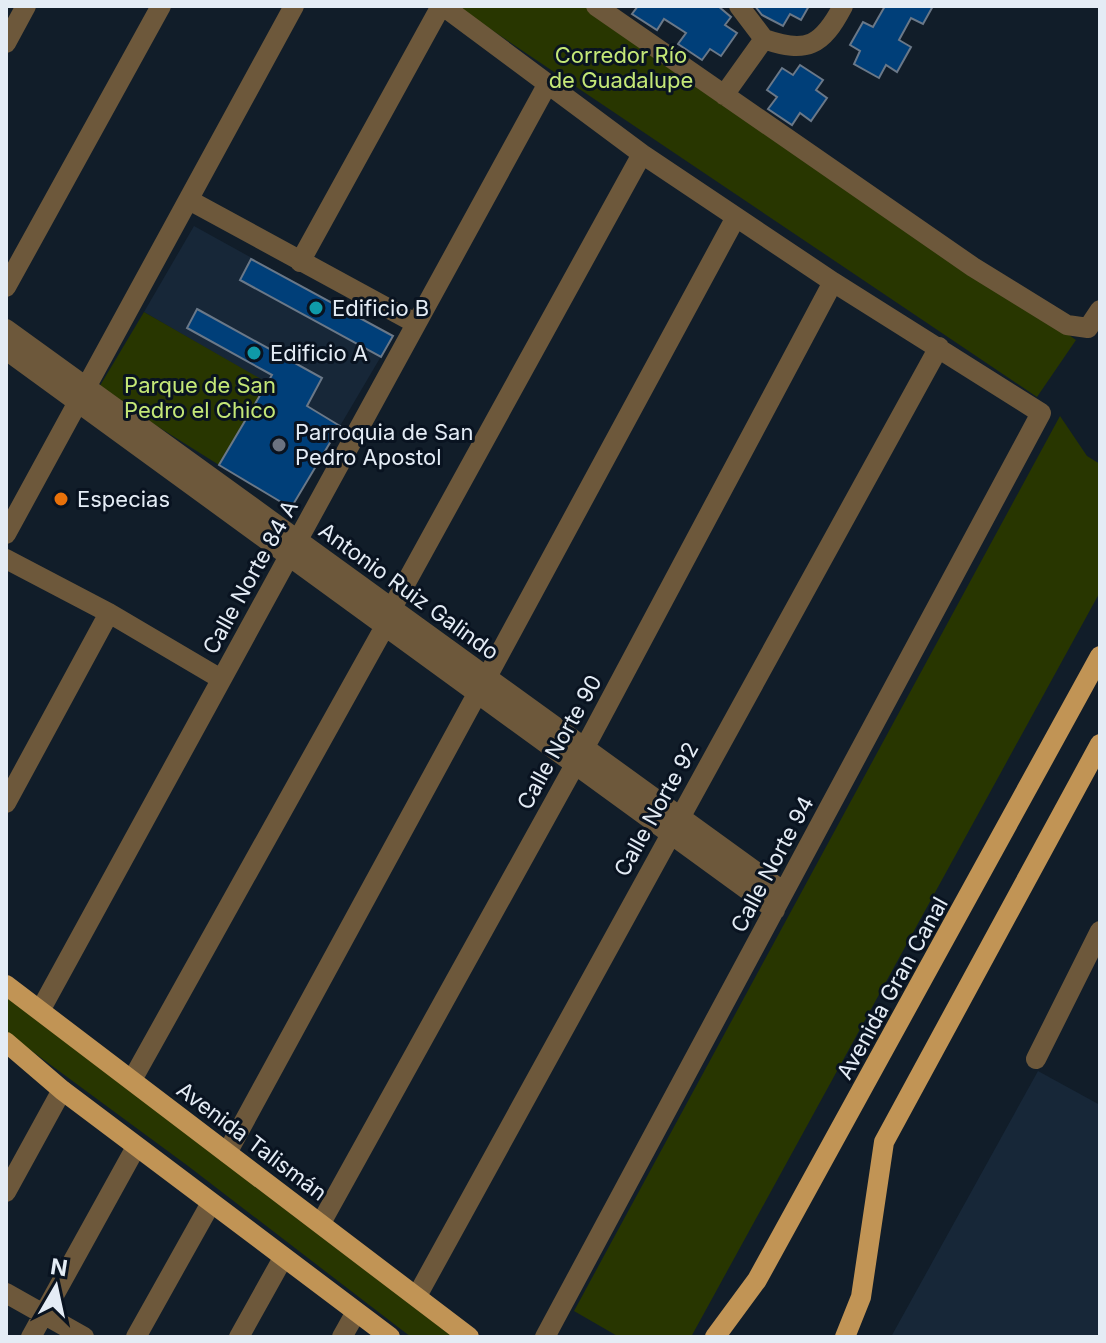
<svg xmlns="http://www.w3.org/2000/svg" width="1106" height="1343" font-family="Inter,sans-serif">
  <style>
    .built { fill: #172738 }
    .green { fill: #283600 }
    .building { fill: #003f79; stroke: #6a7888; stroke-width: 2 }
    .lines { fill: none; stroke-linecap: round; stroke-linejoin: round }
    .minor { stroke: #6d583b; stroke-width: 20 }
    .major { stroke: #c19455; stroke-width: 20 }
    .culture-dot { fill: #0f9aa8; stroke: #091320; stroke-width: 3 }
    .worship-dot { fill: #6b7280; stroke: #091320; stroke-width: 3 }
    .food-dot { fill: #e8710a; stroke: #091320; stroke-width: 3 }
    .labels { text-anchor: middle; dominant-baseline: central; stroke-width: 6; stroke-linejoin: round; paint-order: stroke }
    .park-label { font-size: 22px; fill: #c4e777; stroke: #091320 }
    .poi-label { font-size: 22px; fill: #e4ecf5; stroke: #091320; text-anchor: start }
    .street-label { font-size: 22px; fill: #e4ecf5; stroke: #091320 }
  </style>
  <rect width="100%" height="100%" fill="#111d29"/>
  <path class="built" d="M 194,226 L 393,336 L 340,426 L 144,312 Z
    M 1038,1071 L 1100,1105 L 1100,1337 L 891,1337 Z"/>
  <path class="green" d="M 456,6 L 604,6 L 1076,340 L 1037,397 Z
    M 144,312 L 268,383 L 219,465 L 98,389 Z
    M 1060,416 L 1087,456 L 1100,464 L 1100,592 L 691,1337 L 619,1337 L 574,1311 Z
    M 6,997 L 453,1337 L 411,1337 L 188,1166 L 6,1032 Z"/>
  <path class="building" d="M 638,6 L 718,6 L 731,17 L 725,25 L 737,33 L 721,56 L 710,49 L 702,60 L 678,44 L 686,33 L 664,19 L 657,30 L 632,14 Z
    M 755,6 L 809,6 L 801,20 L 790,14 L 783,26 L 762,15 Z
    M 885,6 L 933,6 L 923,24 L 911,18 L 899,40 L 911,47 L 897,72 L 886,65 L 879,78 L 854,64 L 860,51 L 850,45 L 863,22 L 873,27 Z
    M 800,65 L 823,80 L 816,90 L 827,98 L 811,121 L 800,113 L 792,125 L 768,109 L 777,97 L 767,90 L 782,68 L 793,75 Z
    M 251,259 L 393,336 L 381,357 L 240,280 Z
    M 197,309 L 322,378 L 307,406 L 340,426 L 291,508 L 219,465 L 272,375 L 187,328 Z"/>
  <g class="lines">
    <path class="minor" d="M 443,6 L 642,154 L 833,282 L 1041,413 L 545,1337
      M 596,6 L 973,267 L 1067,325 L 1088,328 L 1100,310
      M 739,6 L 764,39
      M 6,43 L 26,6
      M 724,95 L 764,39 C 807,54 822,46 843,6
      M 189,200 L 415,323
      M 300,262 L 441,6
      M 6,287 L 161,6
      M 6,329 L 784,892
      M 6,350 L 775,910
      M 6,534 L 294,6
      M 6,559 L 109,613 L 221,679
      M 392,608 L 642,154
      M 487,677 L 736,217
      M 6,803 L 109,613
      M 41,1009 L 547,85
      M 1036,1059 L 1100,931
      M 132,1080 L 384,628
      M 227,1153 L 477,694
      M 6,1192 L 62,1090
      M 321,1223 L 592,734 L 833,282
      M 6,1293 L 84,1337
      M 417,1296 L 939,347
      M 31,1337 L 136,1147
      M 136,1337 L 211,1203
      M 239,1337 L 283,1258
      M 342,1337 L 356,1312"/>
    <path class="major" d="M 6,985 L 469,1337
      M 6,1042 L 62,1090 L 390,1337
      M 715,1337 L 757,1280 L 1100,656
      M 845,1337 L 861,1297 L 884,1142 L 1100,744"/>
  </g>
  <g class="culture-dot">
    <circle cx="316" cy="308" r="8"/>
    <circle cx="254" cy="353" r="8"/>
  </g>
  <circle class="worship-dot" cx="279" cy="445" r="8"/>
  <circle class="food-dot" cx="61" cy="499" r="8"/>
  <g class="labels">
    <g class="park-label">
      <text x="621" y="55">Corredor Río<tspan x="621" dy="25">de Guadalupe</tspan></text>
      <text x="200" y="385">Parque de San<tspan x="200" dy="25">Pedro el Chico</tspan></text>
    </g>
    <g class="poi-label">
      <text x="332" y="308">Edificio B</text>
      <text x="270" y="353">Edificio A</text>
      <text x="295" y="432">Parroquia de San<tspan x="295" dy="25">Pedro Apostol</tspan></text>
      <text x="77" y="499">Especias</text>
    </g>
    <g class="street-label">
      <text transform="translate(250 577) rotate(-61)">Calle Norte 84 A</text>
      <text transform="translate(409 591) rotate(36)">Antonio Ruiz Galindo</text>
      <text transform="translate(559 742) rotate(-61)">Calle Norte 90</text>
      <text transform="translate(656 809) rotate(-61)">Calle Norte 92</text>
      <text transform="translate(772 864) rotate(-62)">Calle Norte 94</text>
      <text transform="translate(892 988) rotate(-61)">Avenida Gran Canal</text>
      <text transform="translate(252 1141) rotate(37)">Avenida Talismán</text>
    </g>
  </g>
  <rect width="1106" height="1343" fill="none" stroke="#e4ecf5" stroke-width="16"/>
  <g transform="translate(56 1287) rotate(9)" stroke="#091320" stroke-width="6" paint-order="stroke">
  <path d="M0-6L14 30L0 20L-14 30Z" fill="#e4ecf5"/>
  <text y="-12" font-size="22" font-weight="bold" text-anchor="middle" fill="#e4ecf5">N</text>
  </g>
</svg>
